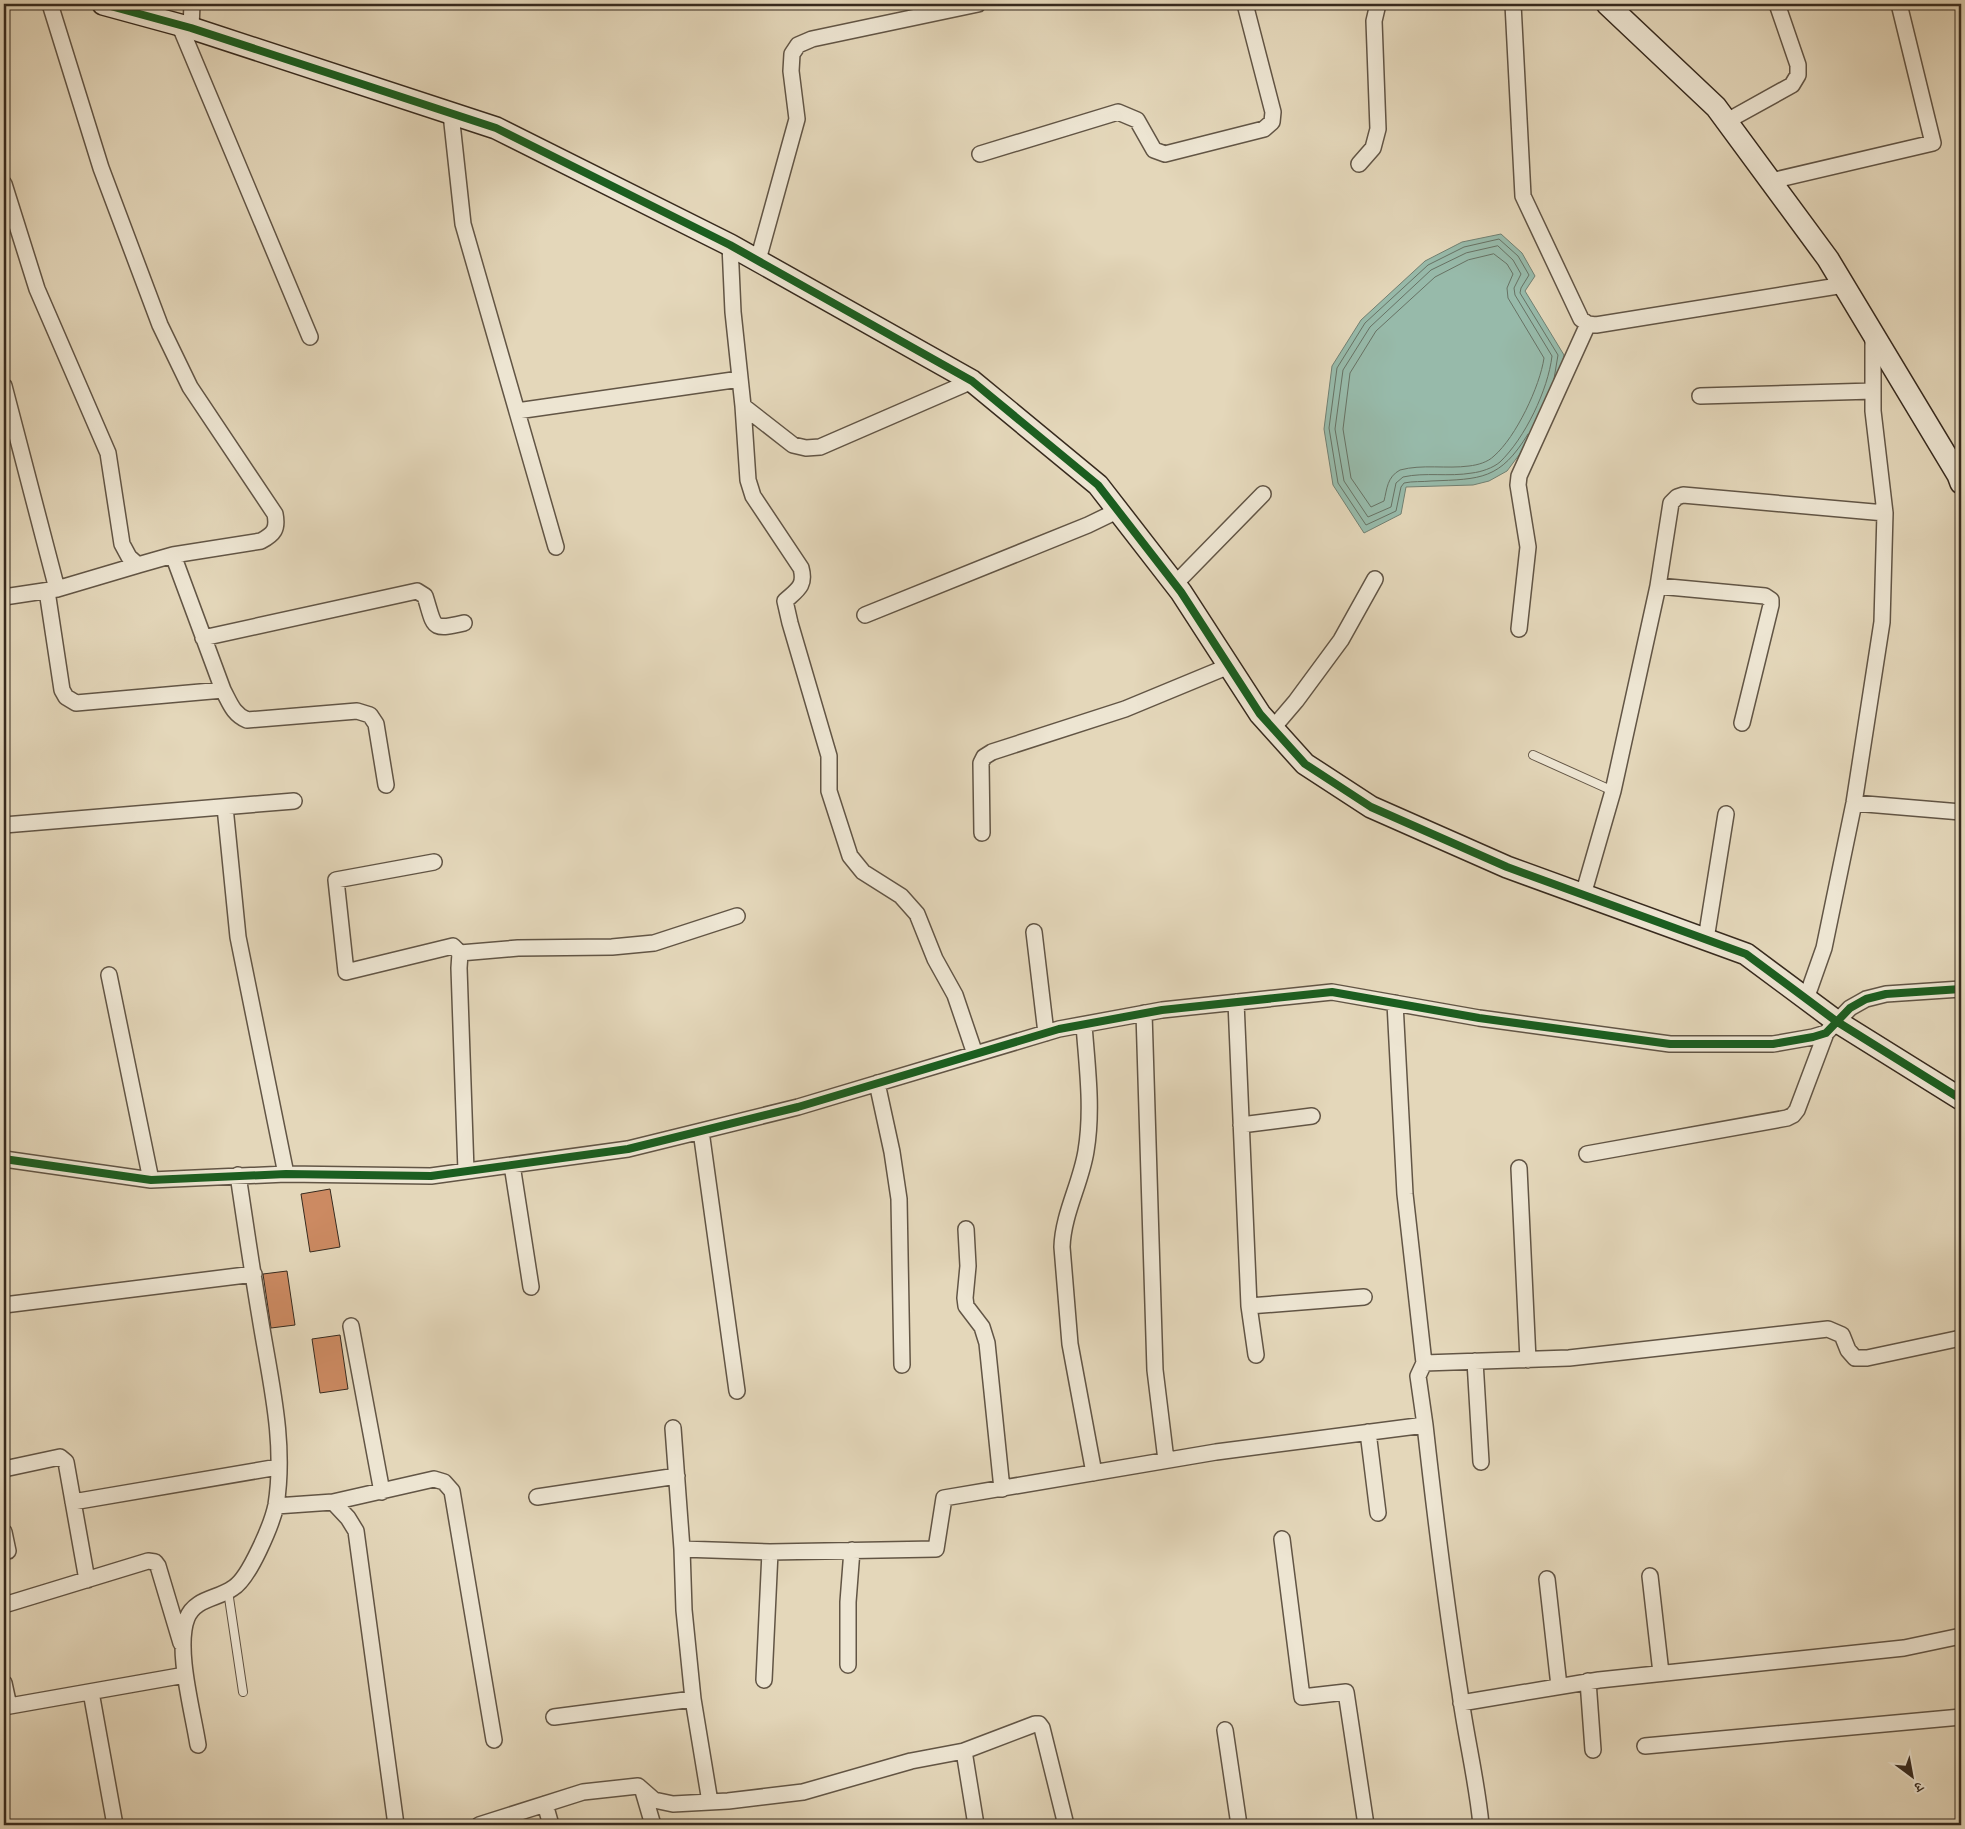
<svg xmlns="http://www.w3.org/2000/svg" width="1965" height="1829" font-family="Alegreya,'Noto Serif Devanagari',serif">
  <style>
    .water { fill: #97baaa; stroke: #718072 }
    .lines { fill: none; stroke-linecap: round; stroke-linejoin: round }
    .shore { stroke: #677264; stroke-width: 1 }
    .building { fill: #cc8a62; stroke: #372a1e }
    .lane-casing { stroke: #625545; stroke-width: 10 }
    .street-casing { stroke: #625545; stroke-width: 18 }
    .secondary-casing { stroke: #372a1e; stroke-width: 24 }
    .lane { stroke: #ede5d2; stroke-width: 8 }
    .street { stroke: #ede5d2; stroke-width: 15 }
    .secondary { stroke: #ede5d2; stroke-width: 21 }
    .cycleway-casing { stroke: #ede5d2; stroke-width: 11 }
    .cycleway { stroke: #1b5e20; stroke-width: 8 }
  </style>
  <rect width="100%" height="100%" fill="#e4d7ba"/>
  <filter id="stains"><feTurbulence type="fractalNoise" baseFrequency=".004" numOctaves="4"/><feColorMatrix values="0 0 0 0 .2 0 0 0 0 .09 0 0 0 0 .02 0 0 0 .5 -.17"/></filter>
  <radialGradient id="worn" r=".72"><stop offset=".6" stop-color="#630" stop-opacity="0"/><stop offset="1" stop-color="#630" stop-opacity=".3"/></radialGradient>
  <path class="water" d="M 1501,234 L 1522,253 L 1535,276 L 1525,291 L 1564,355 L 1556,392 L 1531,439 L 1507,471 L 1489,481 L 1473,485 L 1406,487 L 1401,514 L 1364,533 L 1333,485 L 1324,429 L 1332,366 L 1361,320 L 1425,261 L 1462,242 Z"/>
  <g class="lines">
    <path class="shore" d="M 1498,246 L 1513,260 L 1521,274 L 1514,288 L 1515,295 L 1552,356 C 1548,390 1525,438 1500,462 C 1493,468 1481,472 1472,473 C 1449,477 1425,472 1403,477 L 1396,483 L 1391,507 L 1368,517 L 1344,481 L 1335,429 L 1343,370 L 1370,327 L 1431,270 L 1466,253 Z
      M 1494,254 L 1507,264 L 1513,274 L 1507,288 L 1508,298 L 1544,358 C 1540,386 1516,437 1494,456 C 1488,462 1478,465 1469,466 C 1447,469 1422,464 1400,470 C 1387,477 1387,489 1384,501 L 1371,507 L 1351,478 L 1343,429 L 1350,373 L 1376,331 L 1435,277 L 1468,260 Z
      M 1528,434 C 1500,480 1481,479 1431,481 C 1422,482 1413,481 1404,483 L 1401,487 L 1396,511 L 1366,525 L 1338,483 L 1329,428 L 1337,368 L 1365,323 L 1428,265 L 1464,247 L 1499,239 L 1518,256 L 1529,275 L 1521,288 L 1520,293 L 1558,355 L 1554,379"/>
  </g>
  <path class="building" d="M 330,1189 L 340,1247 L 310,1252 L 301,1194 Z
    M 287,1271 L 295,1325 L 271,1328 L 263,1274 Z
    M 340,1335 L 348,1389 L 320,1393 L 312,1339 Z"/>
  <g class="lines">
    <g class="lane-casing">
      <path id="lane" d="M 1533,755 L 1613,791
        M 228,1591 L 243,1692"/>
    </g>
    <g class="street-casing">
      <path id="street" d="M 50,4 L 101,168 L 160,325 L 190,387 L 275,514 C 278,529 274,534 261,541 L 173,555 L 223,690 C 230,703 233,714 247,720 L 357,711 L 370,715 L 376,724 L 386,785
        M 1513,4 L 1523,196 L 1581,319 L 1588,324 L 1596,325 L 1844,285
        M 179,24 L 310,337
        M 191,28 L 192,4
        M 451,114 L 463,224 L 556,547
        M 1727,121 L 1792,85 L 1798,75 L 1798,65 L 1777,4
        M 980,154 L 1118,112 L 1137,120 L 1154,150 L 1165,154 L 1264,129 L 1272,122 L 1273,112 L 1245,4
        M 1359,164 L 1373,148 L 1378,129 L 1374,21 L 1378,4
        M 1771,181 L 1933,143 L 1899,4
        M 4,184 L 37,289 L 108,453 L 122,544 L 129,557 L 138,565 L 173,555
        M 730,245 L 733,312 L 743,406 L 748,480 L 753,496 L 801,568 C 806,586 797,590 785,601 L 790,623 L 829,756 L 829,791 L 850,856 L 863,872 L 901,896 L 917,914 L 935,959 L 955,995 L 975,1054
        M 758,260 L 797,119 L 791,71 L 792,54 L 798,45 L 812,39 L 978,4
        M 4,386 L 57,589
        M 1700,396 L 1873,391
        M 743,406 L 793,445 L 806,448 L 820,447 L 972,381
        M 517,411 L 740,379
        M 1175,584 L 1263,494
        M 1658,586 L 1671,503 L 1677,497 L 1683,495 L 1885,513
        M 47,591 L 62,690 L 66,697 L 76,703 L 223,690
        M 4,597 L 57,589 L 138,565
        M 865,615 L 1088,525 L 1117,511
        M 1519,629 L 1528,547 L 1518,485 L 1519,476 L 1588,324
        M 203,638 L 417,591 L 425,596 C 435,627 430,631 464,623
        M 1273,728 L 1296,701 L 1341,640 L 1375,579
        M 1854,803 L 1961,812
        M 225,807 L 238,937 L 286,1174
        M 4,825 L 294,801
        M 982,833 L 981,763 L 984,757 L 992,752 L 1125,709 L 1229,666
        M 434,862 L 336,880 L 346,972 L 453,946 L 460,953
        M 1583,895 L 1613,791 L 1658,586 L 1765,596 L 1771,600 L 1771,605 L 1742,723
        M 1034,932 L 1046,1033
        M 1706,939 L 1726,814
        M 109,975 L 151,1180
        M 1806,999 L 1824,948 L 1854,803 L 1882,622 L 1885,513 L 1873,411 L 1873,334
        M 1236,1002 L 1249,1306 L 1256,1355
        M 1395,1003 L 1405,1194 L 1424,1363
        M 1144,1013 L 1155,1370 L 1166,1460
        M 1084,1025 C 1087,1066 1093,1109 1086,1151 C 1081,1183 1063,1214 1062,1247 L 1070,1344 L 1094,1473
        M 877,1083 L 892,1152 L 899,1199 L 902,1365
        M 1241,1125 L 1312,1116
        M 701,1131 L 737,1391
        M 1587,1154 L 1787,1118 L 1793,1115 L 1797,1110 L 1826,1033
        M 4,1159 L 151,1180 L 286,1174 L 431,1176 L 628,1149 L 798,1107 L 1059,1029 L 1162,1010 L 1332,992 L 1479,1018 L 1670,1044 L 1773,1044 L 1813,1037 L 1826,1033 L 1850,1008 L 1866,999 L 1886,994 L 1961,989
        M 512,1165 L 531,1287
        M 1519,1168 L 1528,1360
        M 466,1171 L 459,968 L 460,953 L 518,948 L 612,947 L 654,943 L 737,916
        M 966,1229 L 968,1266 L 965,1298 L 966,1306 L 982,1327 L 987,1343 L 1002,1489
        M 4,1305 L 254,1274
        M 1249,1306 L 1364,1297
        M 351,1326 L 382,1492
        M 1475,1361 L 1481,1462
        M 1425,1425 C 1435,1515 1446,1604 1460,1693 C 1466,1738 1477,1781 1481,1825
        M 673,1428 L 682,1549
        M 1368,1432 L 1378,1513
        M 4,1469 L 60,1457 L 66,1462 L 87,1580
        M 537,1497 L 677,1476
        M 73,1502 L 278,1467
        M 333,1502 L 434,1479 L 444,1482 L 452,1491 L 494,1740
        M 276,1506 L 333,1502 L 348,1518 L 356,1531 L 396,1825
        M 4,1532 L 8,1551
        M 1282,1539 L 1302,1697 L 1346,1692 L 1366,1825
        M 1650,1576 L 1661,1673
        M 1547,1579 L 1559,1686
        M 4,1605 L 148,1561 L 155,1562 L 158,1566 L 181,1643
        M 848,1665 L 848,1602 L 852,1550
        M 764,1680 L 770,1552
        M 1588,1681 L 1593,1750
        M 4,1683 L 9,1706
        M 91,1692 L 115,1825
        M 1461,1703 L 1599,1680 L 1904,1648 L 1961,1636
        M 4,1707 L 185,1675
        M 554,1717 L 693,1699
        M 1225,1730 L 1239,1825
        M 198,1745 C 193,1712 175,1648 187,1618 C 195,1598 218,1599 233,1588 C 249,1579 272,1524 276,1505 C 286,1441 270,1380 260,1317 C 252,1270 245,1222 238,1175
        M 1645,1746 L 1961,1717
        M 964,1751 L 1035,1724 L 1039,1724 L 1042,1728 L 1066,1825
        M 643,1791 L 653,1825
        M 710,1802 L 693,1699 L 684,1610 L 682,1549 L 770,1552 L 936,1549 L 944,1498 L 1216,1452 L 1425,1425 L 1418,1376 L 1424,1363 L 1569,1358 L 1828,1329 L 1842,1335 L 1848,1350 L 1855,1358 L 1867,1358 L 1961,1338
        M 545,1804 L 551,1825
        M 479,1825 L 583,1792 L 638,1786 L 654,1800 L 673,1804 L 728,1801 L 803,1792 L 911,1761 L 964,1751 L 976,1825"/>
    </g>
    <g class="secondary-casing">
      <path id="secondary" d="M 103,4 L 191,28 L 496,128 L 730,245 L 972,381 L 1098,485 L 1181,592 L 1260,714 L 1305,764 L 1371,807 L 1507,867 L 1746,954 L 1836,1021 L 1961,1099
        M 1607,4 L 1716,107 L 1828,259 L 1958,475 L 1961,483"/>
    </g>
    <use href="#lane" class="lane"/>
    <use href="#street" class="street"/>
    <use href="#secondary" class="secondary"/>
    <g class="cycleway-casing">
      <path id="cycleway" d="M 103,4 L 191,28 L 496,128 L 730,245 L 972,381 L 1098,485 L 1181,592 L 1260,714 L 1305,764 L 1371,807 L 1507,867 L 1746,954 L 1836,1021 L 1961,1099
        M 4,1159 L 151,1180 L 286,1174 L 431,1176 L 628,1149 L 798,1107 L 1059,1029 L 1162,1010 L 1332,992 L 1479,1018 L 1670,1044 L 1773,1044 L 1813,1037 L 1826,1033 L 1850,1008 L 1866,999 L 1886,994 L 1961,989"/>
    </g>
    <use href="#cycleway" class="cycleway"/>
  </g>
  <rect width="1965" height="1829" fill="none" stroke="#e4d7ba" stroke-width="20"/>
  <rect x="5" y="5" width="1955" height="1819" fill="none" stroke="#372a1e" stroke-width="2.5"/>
  <rect x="10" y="10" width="1945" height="1809" fill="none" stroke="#372a1e"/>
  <g transform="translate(1912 1776) rotate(148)" stroke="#ede5d2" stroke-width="4" paint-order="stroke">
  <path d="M0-4L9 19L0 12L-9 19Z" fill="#372a1e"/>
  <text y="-8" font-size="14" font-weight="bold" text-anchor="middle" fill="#372a1e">उ</text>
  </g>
  <rect width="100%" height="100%" filter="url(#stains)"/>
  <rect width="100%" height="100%" fill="url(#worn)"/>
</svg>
